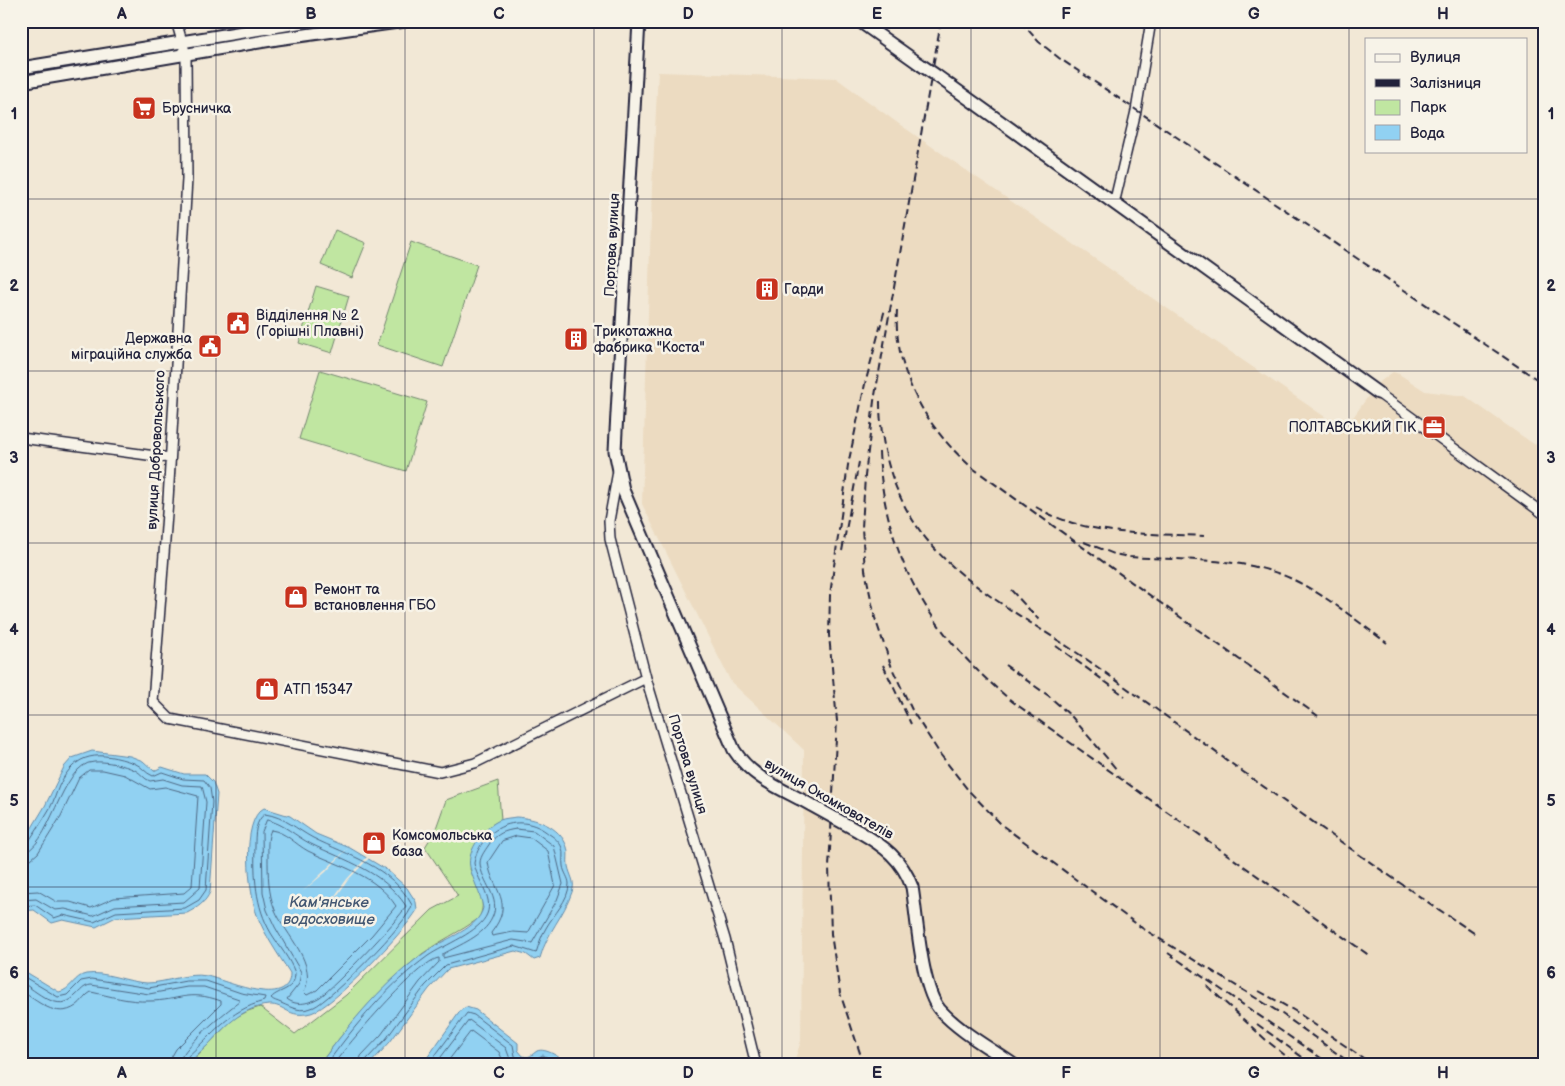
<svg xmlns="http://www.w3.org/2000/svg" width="1565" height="1086" font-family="'Balsamiq Sans',sans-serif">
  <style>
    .built { fill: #ecdbc1 }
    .green { fill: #c0e6a1; stroke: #71846e }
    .water { fill: #91d1f2; stroke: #658ba9 }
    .pier { fill: #f2e8d6 }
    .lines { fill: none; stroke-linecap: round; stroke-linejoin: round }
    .shore { stroke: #4e6884; stroke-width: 1 }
    .street-casing { stroke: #22223b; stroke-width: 12 }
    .secondary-casing { stroke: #22223b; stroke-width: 15 }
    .street { stroke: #f7f3e8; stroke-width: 9 }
    .secondary { stroke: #f7f3e8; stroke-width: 11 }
    .rail { stroke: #22223b; stroke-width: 2; stroke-dasharray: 8 4; stroke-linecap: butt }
    .secondary-bridge-casing { stroke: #22223b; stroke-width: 15; stroke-linecap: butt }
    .secondary-bridge { stroke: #f7f3e8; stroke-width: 11 }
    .grid { fill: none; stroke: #22223b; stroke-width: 1; stroke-opacity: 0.55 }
    .labels { text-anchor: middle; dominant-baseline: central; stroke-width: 5; stroke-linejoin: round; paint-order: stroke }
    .poi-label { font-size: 14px; fill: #22223b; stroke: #f7f3e8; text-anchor: start }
    .street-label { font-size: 14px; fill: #22223b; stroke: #f7f3e8 }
    .water-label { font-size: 15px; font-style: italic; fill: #435772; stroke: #f7f3e8 }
    .neatline { fill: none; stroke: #22223b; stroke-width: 2 }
    .grid-label { font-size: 16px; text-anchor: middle; font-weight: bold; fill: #22223b }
  </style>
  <rect width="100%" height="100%" fill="#f2e8d6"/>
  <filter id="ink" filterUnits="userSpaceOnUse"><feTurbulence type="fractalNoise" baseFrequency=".02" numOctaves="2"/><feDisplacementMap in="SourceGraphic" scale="10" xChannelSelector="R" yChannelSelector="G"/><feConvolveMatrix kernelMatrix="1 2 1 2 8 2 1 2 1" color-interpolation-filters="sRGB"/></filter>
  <g filter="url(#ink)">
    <path class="built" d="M 658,72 L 836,78 L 899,124 L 1344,430 L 1377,384 L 1393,372 L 1399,374 L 1425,391 L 1465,396 L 1535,445 L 1544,433 L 1544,1065 L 793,1065 L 801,1041 L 804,750 L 731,682 L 642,504 L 652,187 Z"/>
    <path class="green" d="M 335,230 L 366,243 L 352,278 L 321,265 Z
      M 411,242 L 477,265 L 443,367 L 377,345 Z
      M 316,286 L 349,296 L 332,353 L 299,343 Z
      M 320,370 L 427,402 L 406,471 L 299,439 Z
      M 498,781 L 501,820 L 491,825 L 470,869 C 476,885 489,903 478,919 C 460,932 439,941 422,954 C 383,985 348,1025 319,1065 L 188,1065 L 233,1019 L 248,1011 L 260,1007 L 295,1034 L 346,995 L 432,910 L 458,896 L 425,847 L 435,831 L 446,800 Z"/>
    <path class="water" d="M 92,751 L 130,756 L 143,761 L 154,771 L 162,767 L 184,774 L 205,774 L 213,782 L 217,794 L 210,892 C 206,902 197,908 187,913 L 116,917 L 96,927 L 63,920 L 52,923 L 34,910 L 21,911 L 21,846 L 45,806 L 64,767 L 72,758 Z
      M 264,808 L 290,816 L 316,834 L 350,848 L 387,870 L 407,888 L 416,902 L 417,910 C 405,931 333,1007 311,1013 C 288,1019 285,1004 269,1005 C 241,1007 224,1028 207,1046 C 200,1052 193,1058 188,1065 L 21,1065 L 21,969 L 59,992 C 71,990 74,976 86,974 C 105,971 127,982 147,983 C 167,983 187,972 207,976 C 224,980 291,1010 290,973 C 278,954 265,936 257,915 C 249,894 240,820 264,808 Z
      M 516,817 C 535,818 560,826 567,847 C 569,853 567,859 568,866 C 570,876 576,882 572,892 C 564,916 547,932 540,958 L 534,960 L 526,954 L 515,951 L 448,969 L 429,989 L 390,1042 L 369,1065 L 319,1065 C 350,1023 387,978 430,949 C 446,938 478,929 483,908 C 481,894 473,881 470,867 C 466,851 485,826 500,820 C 505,818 511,818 516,817 Z
      M 466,1007 L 476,1010 L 518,1043 L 518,1050 L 523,1056 C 530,1058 531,1055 537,1051 C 546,1047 562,1059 570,1065 L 422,1065 L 461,1010 Z"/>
    <path class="pier" d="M 349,847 L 326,872 L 302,892 L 314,881 Z
      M 367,857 L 369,858 L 348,880 L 328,909 L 326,908 L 347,879 Z"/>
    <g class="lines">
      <path class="shore" d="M 265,814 C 285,817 296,829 313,838 C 349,856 391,866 412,905 C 410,921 330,1000 314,1007 C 300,1013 293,1008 281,1003 C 277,1001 274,1001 271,998 C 279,989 295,991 295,973 C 290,959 279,946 271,933 C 255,906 254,875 255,846 C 255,835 255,820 265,814 Z
        M 267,820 C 285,824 295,836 311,844 C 346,861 383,871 406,906 C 400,919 333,988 320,997 C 310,1003 297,1007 287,999 L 299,984 L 301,972 L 275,927 L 267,910 L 263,892 L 262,832 Z
        M 516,829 L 534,831 L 554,846 L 563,884 L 557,900 L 532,943 L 513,940 L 443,958 L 443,954 C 459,945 484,936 492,918 C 502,898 481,882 480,863 C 480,856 487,848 490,843 C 498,833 504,831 516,829 Z
        M 271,830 C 286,832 295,844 308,851 C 339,866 376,875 396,906 L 372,935 L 317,990 L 307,995 L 304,992 C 318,963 286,936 275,910 C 268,893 268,874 268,856 C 268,848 267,837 271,830 Z
        M 517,836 L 531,838 L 548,851 L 555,885 L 528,933 L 513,932 L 492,936 L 491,933 C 516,901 492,891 488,862 L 502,841 Z
        M 21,847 L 27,844 C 35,832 43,820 50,808 C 54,801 56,793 59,786 C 76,751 99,751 134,763 C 142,766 145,773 153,776 L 162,772 L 183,779 L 204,780 L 210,788 L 212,802 L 206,890 L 199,900 L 185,908 L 116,912 L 94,922 L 63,915 L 54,918 L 35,905 L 21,906
        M 21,853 C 50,852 60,763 94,762 C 106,761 124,765 135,770 C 141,773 144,779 150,781 L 163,779 L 182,785 L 202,786 L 206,802 L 200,888 L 184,902 L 115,906 L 93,916 L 65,909 L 55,910 L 36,899 L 21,900
        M 21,861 L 31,859 L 38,853 L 61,816 L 79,778 L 89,770 L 103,770 L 125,775 L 150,789 L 165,787 L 198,796 L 192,886 L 184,893 L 114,898 L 91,908 L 70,902 L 57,902 L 38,891 L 21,892
        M 21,975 L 58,997 L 67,995 L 81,981 L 92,979 L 149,988 L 186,981 L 206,981 L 241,993 L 265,997 L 264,1001 C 228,1011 214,1033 187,1057 L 184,1065
        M 21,982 C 37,991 58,1014 75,996 C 81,991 83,986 91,985 L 149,994 L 187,987 L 204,987 L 239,999 L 239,1002 C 226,1011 179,1050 178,1065
        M 21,991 C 37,1000 56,1020 76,1006 C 82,1002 85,995 91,992 C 110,996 129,1002 149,1001 C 180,1001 188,989 221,1001 L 221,1004 L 176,1049 L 172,1056 L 170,1065
        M 326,1065 C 354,1026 389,984 428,956 C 444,945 480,932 487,914 C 494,897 476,879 474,863 C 481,827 520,810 549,834 C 554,837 560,842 562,848 C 564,854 562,860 563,866 C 564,873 569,878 569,884 C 569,900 553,915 546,928 C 541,936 539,944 536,953 L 514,946 L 446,965 L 425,986 L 386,1039 L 366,1060 L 365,1065
        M 333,1065 C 347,1045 419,960 439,958 L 439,962 L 420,982 L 381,1035 L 361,1056 L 359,1065
        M 428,1065 L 467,1013 L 474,1015 L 513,1045 L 515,1056 L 520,1060 L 531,1061 L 543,1055 L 560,1065
        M 435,1065 L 469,1020 L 506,1048 L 510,1059 L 515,1065
        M 445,1065 L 471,1031 L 499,1052 L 505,1065"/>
      <g class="street-casing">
        <path id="street" d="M 176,21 L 186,55 L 187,179 L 168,500 L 153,702 L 170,719 L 440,772 L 475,763 L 646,678
          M 1114,204 L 1136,111 L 1151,21
          M 1378,393 L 1544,514
          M 21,438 L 170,458
          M 618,471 L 609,521 L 610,539 L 646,678 L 725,939 L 756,1065"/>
      </g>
      <g class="secondary-casing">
        <path id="secondary" d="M 639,21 L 616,431 L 615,451 L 623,490 L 734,750 C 750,775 774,786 800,799
          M 859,21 L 921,65
          M 21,68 L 310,21
          M 937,76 L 1378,393
          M 21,82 L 277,39 L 405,21
          M 858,831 C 884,846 902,859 912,887 C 917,916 921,989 940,1010 C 960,1032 990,1048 1014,1065"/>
      </g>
      <use href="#street" class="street"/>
      <use href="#secondary" class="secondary"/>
      <path class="rail" d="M 941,21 L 874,401 L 865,476 L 862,528 L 865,570 L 875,618 L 892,668 L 913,712 L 940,754 L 968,790 L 1003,826 L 1142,928 L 1282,1014 L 1353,1065
        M 1020,21 L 1039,42 L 1059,58 L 1544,384
        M 897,310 C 893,372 928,431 974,469 L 1318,716
        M 880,401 C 880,455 897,508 935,549 C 977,595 1045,629 1096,666 C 1222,756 1347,849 1477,935
        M 879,452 C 884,557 932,637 1013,702 L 1370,956
        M 1036,507 C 1086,537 1147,533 1204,536
        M 1084,542 L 1114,554 L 1130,557 C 1183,561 1243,556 1292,579 C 1326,595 1357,621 1387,643
        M 842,551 L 859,462
        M 1011,590 L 1039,620
        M 1056,646 L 1125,696
        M 883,665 L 911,724
        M 1005,665 L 1049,696 L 1072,717 L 1118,771
        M 1168,953 L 1331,1065
        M 1207,986 L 1266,1040 L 1297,1065
        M 1259,991 L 1295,1011 L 1373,1065
        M 1257,1024 L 1313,1065
        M 864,1065 L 840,993 L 831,934 L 829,867 L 837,721 L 829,635 L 830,595 L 848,465 L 865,384 L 885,309"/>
      <g class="secondary-bridge-casing">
        <path id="secondary-bridge" d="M 921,65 L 937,76
          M 800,799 L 858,831"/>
      </g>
      <use href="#secondary-bridge" class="secondary-bridge"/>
    </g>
  </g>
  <path class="grid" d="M 216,21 L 216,1065M 405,21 L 405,1065M 594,21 L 594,1065M 782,21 L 782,1065M 971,21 L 971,1065M 1160,21 L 1160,1065M 1349,21 L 1349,1065M 21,199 L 1544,199M 21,371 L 1544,371M 21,543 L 1544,543M 21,715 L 1544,715M 21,887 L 1544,887"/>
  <defs>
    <g id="supermarket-square" transform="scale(1.25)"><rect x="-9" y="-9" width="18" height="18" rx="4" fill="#c8321e" stroke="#f7f3e8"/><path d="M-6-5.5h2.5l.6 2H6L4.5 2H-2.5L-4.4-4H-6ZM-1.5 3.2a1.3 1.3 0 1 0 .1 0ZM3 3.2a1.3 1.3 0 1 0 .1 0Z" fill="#fff"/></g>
    <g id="building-square" transform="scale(1.25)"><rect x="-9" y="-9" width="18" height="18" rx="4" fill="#c8321e" stroke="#f7f3e8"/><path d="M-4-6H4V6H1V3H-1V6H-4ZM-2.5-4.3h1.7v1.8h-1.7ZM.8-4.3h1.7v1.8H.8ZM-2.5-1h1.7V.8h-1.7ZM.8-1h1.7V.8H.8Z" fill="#fff"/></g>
    <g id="civic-square" transform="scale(1.25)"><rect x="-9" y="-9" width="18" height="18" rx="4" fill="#c8321e" stroke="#f7f3e8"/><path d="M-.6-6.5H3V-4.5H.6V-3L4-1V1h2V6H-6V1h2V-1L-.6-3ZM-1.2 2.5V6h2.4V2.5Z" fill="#fff"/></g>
    <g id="office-square" transform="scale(1.25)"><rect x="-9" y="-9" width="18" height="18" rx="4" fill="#c8321e" stroke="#f7f3e8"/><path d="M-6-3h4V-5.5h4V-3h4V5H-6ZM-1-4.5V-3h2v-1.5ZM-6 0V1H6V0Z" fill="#fff"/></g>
    <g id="shop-square" transform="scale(1.25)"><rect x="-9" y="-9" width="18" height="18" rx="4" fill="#c8321e" stroke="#f7f3e8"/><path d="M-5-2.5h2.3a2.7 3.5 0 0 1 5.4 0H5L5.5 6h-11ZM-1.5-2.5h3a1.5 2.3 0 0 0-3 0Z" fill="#fff"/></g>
  </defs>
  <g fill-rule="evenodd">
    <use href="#supermarket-square" x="144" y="108"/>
    <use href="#building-square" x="767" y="289"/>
    <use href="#civic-square" x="238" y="323"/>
    <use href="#building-square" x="576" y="339"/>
    <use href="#civic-square" x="210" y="346"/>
    <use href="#office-square" x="1434" y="427"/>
    <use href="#shop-square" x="296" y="597"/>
    <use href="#shop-square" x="267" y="689"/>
    <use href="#shop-square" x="374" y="843"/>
  </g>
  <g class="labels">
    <g class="poi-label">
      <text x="162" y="108">Брусничка</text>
      <text x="784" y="289">Гарди</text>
      <text x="256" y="315">Відділення № 2<tspan x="256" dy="16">(Горішні Плавні)</tspan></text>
      <text x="594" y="331">Трикотажна<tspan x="594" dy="16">фабрика "Коста"</tspan></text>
      <text x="192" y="338" text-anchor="end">Державна<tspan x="192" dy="16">міграційна служба</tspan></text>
      <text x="1416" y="427" text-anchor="end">ПОЛТАВСЬКИЙ ГІК</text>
      <text x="314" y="589">Ремонт та<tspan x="314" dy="16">встановлення ГБО</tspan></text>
      <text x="284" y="689">АТП 15347</text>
      <text x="392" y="835">Комсомольська<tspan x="392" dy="16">база</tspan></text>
    </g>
    <g class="street-label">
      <text transform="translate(612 245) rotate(-87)">Портова вулиця</text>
      <text transform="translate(156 450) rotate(-87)">вулиця Добровольського</text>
      <text transform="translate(688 764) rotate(73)">Портова вулиця</text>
      <text transform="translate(829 799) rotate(30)">вулиця Окомкователів</text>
    </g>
    <g class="water-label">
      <text x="329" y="902">Кам'янське<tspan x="329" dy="17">водосховище</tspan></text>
    </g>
  </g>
  <rect width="1565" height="1086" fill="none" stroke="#f7f3e8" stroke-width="55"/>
  <rect x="1365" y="38" width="162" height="115" fill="#f7f3e8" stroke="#a29fa3"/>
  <rect x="1375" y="54" width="25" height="8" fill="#f7f3e8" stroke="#a29fa3"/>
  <text x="1410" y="62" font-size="15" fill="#22223b">Вулиця</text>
  <rect x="1375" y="79" width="25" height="8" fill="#22223b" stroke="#a29fa3"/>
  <text x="1410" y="88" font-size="15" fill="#22223b">Залізниця</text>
  <rect x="1375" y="100" width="25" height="15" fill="#c0e6a1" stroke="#a29fa3"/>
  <text x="1410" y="112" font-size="15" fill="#22223b">Парк</text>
  <rect x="1375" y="125" width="25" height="15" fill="#91d1f2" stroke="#a29fa3"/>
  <text x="1410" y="138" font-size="15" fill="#22223b">Вода</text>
  <rect x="28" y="28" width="1510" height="1030" class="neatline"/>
  <g class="grid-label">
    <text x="122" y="19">A</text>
    <text x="311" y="19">B</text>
    <text x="499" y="19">C</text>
    <text x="688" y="19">D</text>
    <text x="877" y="19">E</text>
    <text x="1066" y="19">F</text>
    <text x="1254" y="19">G</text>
    <text x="1443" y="19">H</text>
    <text x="14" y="119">1</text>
    <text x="1551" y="119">1</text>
    <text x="14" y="291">2</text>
    <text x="1551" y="291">2</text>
    <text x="14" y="463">3</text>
    <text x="1551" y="463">3</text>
    <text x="14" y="635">4</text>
    <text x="1551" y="635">4</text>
    <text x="14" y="806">5</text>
    <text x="1551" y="806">5</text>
    <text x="14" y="978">6</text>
    <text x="1551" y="978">6</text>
    <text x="122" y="1078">A</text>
    <text x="311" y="1078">B</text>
    <text x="499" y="1078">C</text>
    <text x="688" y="1078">D</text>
    <text x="877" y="1078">E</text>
    <text x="1066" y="1078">F</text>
    <text x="1254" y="1078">G</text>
    <text x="1443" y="1078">H</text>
  </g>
</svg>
